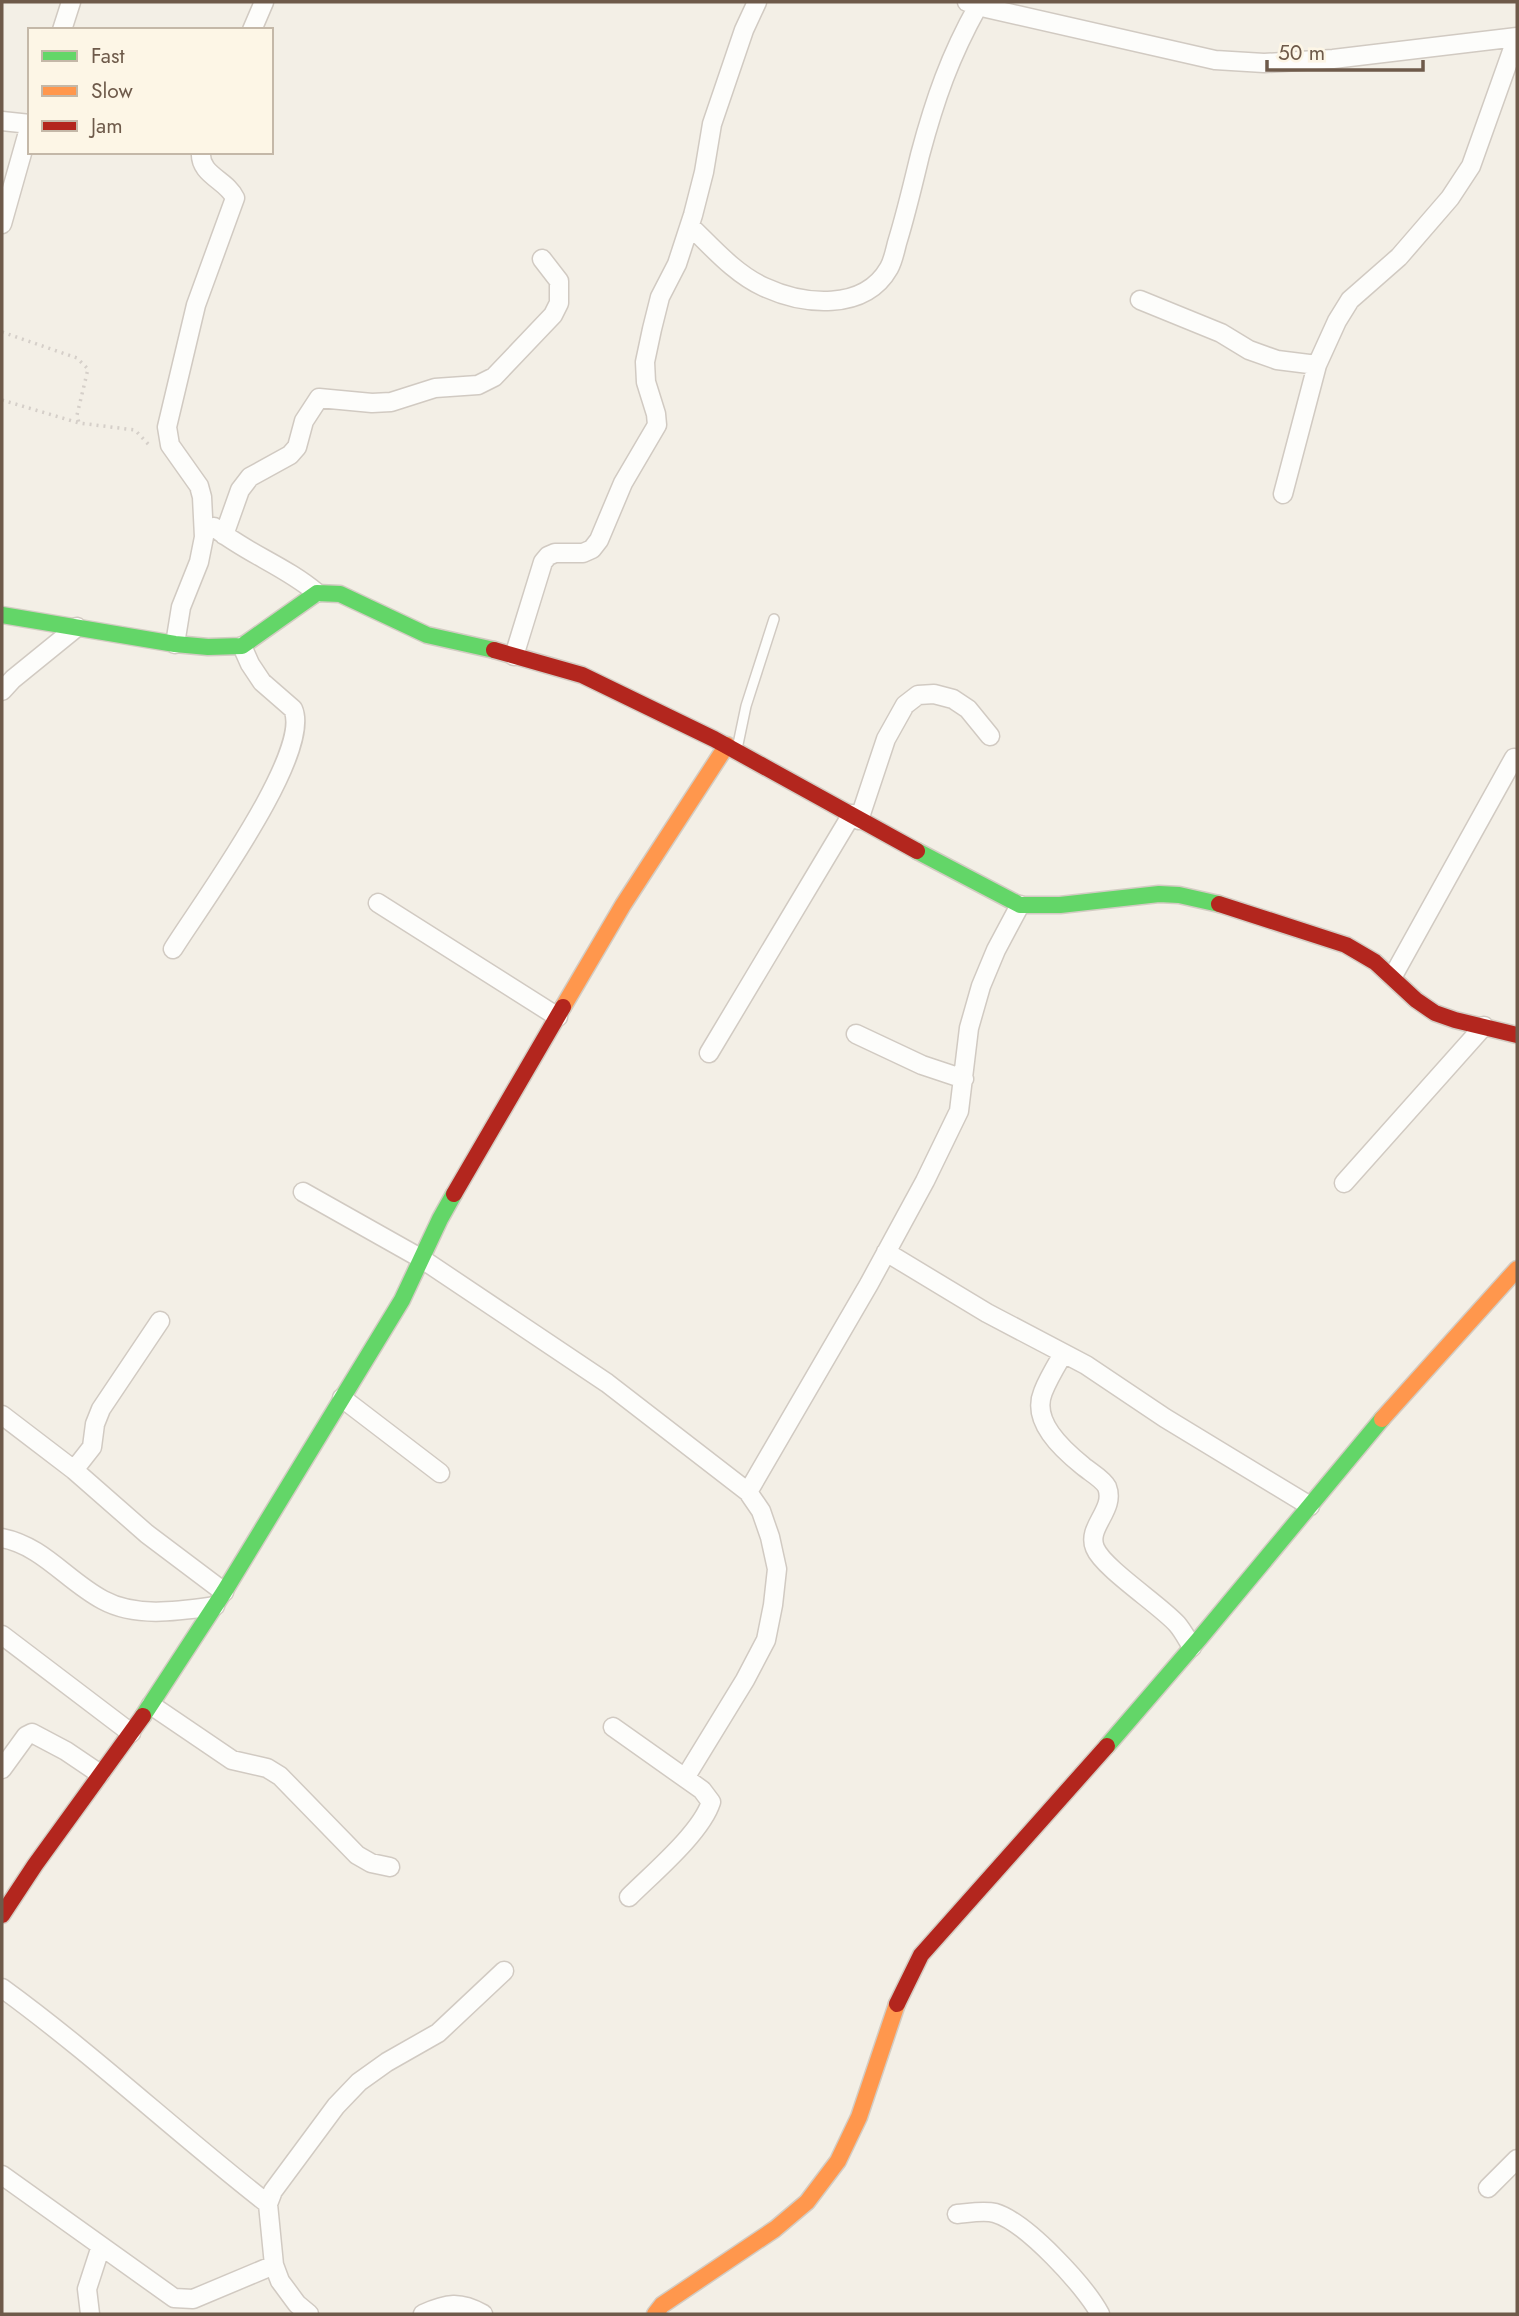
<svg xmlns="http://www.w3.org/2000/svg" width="1519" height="2316" font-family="Jost,sans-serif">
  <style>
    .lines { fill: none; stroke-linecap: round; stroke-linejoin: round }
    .lane-casing { stroke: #d1cac2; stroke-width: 12 }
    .street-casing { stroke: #d1cac2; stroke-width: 21 }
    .fast-casing { stroke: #d3ccc3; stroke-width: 19 }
    .slow-casing { stroke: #d3ccc3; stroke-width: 19 }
    .jam-casing { stroke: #d3ccc3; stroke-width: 19 }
    .path { stroke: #d5cfc9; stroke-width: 3.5; stroke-dasharray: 2 5; stroke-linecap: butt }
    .lane { stroke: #fdfdfb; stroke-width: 9 }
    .street { stroke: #fdfdfb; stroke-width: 18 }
    .fast { stroke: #63d668; stroke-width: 16 }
    .slow { stroke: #ff974d; stroke-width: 16 }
    .jam { stroke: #b3261e; stroke-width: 16 }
  </style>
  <rect width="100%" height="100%" fill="#f3efe6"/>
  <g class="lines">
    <g class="lane-casing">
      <path id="lane" d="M 737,749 L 746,706 L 774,619"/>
    </g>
    <g class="street-casing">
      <path id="street" d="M 967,2 L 986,8 L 1215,60 L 1264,63 L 1333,59 L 1517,37
        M 62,30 L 71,2
        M 252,30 L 264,2
        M 2,121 L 30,124
        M 2,224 L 30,125
        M 690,226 C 712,247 735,274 764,287 C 803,305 864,312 889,268 C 893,261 895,251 897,243 C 906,214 913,184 920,155 C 935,99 950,56 978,6
        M 1140,300 L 1221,333 L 1249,350 L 1277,360 L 1317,365
        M 1283,494 L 1317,365 L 1337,321 L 1350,300 L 1399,257 L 1450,198 L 1471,166 L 1517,37
        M 214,527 C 246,553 285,566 317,593
        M 224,535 L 240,490 L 250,477 L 290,455 L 297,447 L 304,421 L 319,398 L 372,403 L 391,402 L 435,388 L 478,385 L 494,377 L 553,315 L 559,303 L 559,281 L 542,259
        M 175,644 L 181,607 L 199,562 L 204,537 L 202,497 L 199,486 L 170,445 L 167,427 L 196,305 L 235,198 C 227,180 199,175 201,152
        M 514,656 L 543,562 L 548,556 L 555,553 L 583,553 L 592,549 L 599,540 L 623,483 L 657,425 L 656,414 L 646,382 L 645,362 L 652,329 L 660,297 L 677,264 L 693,215 L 704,172 L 712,124 L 744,30 L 757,2
        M 2,691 L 13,679 L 77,627
        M 859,820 L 886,739 L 905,705 L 918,695 L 934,694 L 953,699 L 968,709 L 990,736
        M 378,903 L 558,1017
        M 173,949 C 199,907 313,753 293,709 L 262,682 L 250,664 L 242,646
        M 1393,976 L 1514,758
        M 856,1034 L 922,1065 L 964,1079
        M 709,1053 L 852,814
        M 1344,1183 L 1484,1026
        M 303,1192 L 422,1259 L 607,1383 L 748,1492 L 761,1511 L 770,1537 L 777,1569 L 773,1605 L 766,1640 L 745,1680 L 685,1778
        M 886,1252 L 987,1313 L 1086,1365 L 1165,1418 L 1310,1506
        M 1063,1354 C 1056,1366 1048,1379 1043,1392 C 1031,1421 1062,1449 1083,1466 C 1090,1472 1103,1479 1107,1487 C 1116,1510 1086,1527 1095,1548 C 1103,1568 1160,1605 1177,1624 C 1183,1631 1187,1639 1192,1647
        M 342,1398 L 440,1473
        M 2,1415 L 74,1470 L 147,1534 L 224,1592
        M 74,1470 L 92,1447 L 95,1424 L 101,1409 L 160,1321
        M 748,1492 L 869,1284 L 925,1181 L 959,1111 L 969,1028 L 981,986 L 996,950 L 1020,905
        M 2,1538 C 43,1546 67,1581 103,1600 C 136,1618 179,1611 215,1606
        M 2,1635 L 131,1733
        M 151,1705 L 232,1760 L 267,1768 L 280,1776 L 357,1855 L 371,1863 L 390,1867
        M 613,1727 L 702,1790 L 711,1802 C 701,1833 653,1873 629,1897
        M 2,1769 L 26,1736 L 32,1733 L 66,1751 L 100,1774
        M 2,1988 C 94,2055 178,2134 268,2204
        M 2,2175 L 174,2298 L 193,2299 L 274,2265
        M 1488,2188 L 1517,2159
        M 957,2214 C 969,2213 984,2210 995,2213 C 1026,2222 1085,2286 1100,2314
        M 90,2314 L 87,2289 L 101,2246
        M 309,2314 L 297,2304 L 280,2281 L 274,2265 L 268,2204 L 273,2191 L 336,2106 L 359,2082 L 387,2062 L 438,2033 L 504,1971
        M 423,2314 C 447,2303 460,2301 483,2314"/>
    </g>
    <g class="fast-casing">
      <path id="fast" d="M 2,615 L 175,644 L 208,647 L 242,646 L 317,593 L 340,594 L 427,635 L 494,650
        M 917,851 L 1020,905 L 1060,905 L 1159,894 L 1179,895 L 1219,904
        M 143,1716 L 224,1592 L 402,1300 L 440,1219 L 454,1194
        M 1107,1746 L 1200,1638 L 1382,1419"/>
    </g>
    <g class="slow-casing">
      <path id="slow" d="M 563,1007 L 623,905 L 727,745
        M 1382,1419 L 1517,1269
        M 655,2314 L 662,2305 L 775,2229 L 807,2202 L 838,2161 L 859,2117 L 897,2004"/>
    </g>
    <g class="jam-casing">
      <path id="jam" d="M 494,650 L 582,675 L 714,739 L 917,851
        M 1219,904 L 1346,945 L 1375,962 L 1416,1000 L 1435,1013 L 1455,1020 L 1517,1035
        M 454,1194 L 563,1007
        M 2,1915 L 35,1865 L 143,1716
        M 897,2004 L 921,1955 L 1107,1746"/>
    </g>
    <path class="path" d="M 2,332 L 77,358 L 88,369 L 77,415 L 79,423
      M 2,400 L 79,423 L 135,430 L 150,446"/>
    <use href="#lane" class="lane"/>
    <use href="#street" class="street"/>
    <use href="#fast" class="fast"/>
    <use href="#slow" class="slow"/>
    <use href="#jam" class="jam"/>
  </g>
  <rect width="1519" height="2316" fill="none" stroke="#6e5a4a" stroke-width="7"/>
  <rect x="28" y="28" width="245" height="126" fill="#fdf6e6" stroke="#c4b8a8" stroke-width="2"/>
  <rect x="42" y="51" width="35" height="10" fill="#63d668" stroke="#c4b8a8" stroke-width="2"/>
  <text x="91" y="63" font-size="21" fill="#6e5a4a">Fast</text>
  <rect x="42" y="86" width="35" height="10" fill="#ff974d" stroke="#c4b8a8" stroke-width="2"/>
  <text x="91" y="98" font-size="21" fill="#6e5a4a">Slow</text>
  <rect x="42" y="121" width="35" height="10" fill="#b3261e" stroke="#c4b8a8" stroke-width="2"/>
  <text x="91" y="133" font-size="21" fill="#6e5a4a">Jam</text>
  <path d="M1267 60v10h156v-10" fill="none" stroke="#6e5a4a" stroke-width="3.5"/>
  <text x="1278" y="60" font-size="21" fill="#6e5a4a" stroke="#fdf6e6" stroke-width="5" paint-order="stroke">50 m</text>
</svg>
